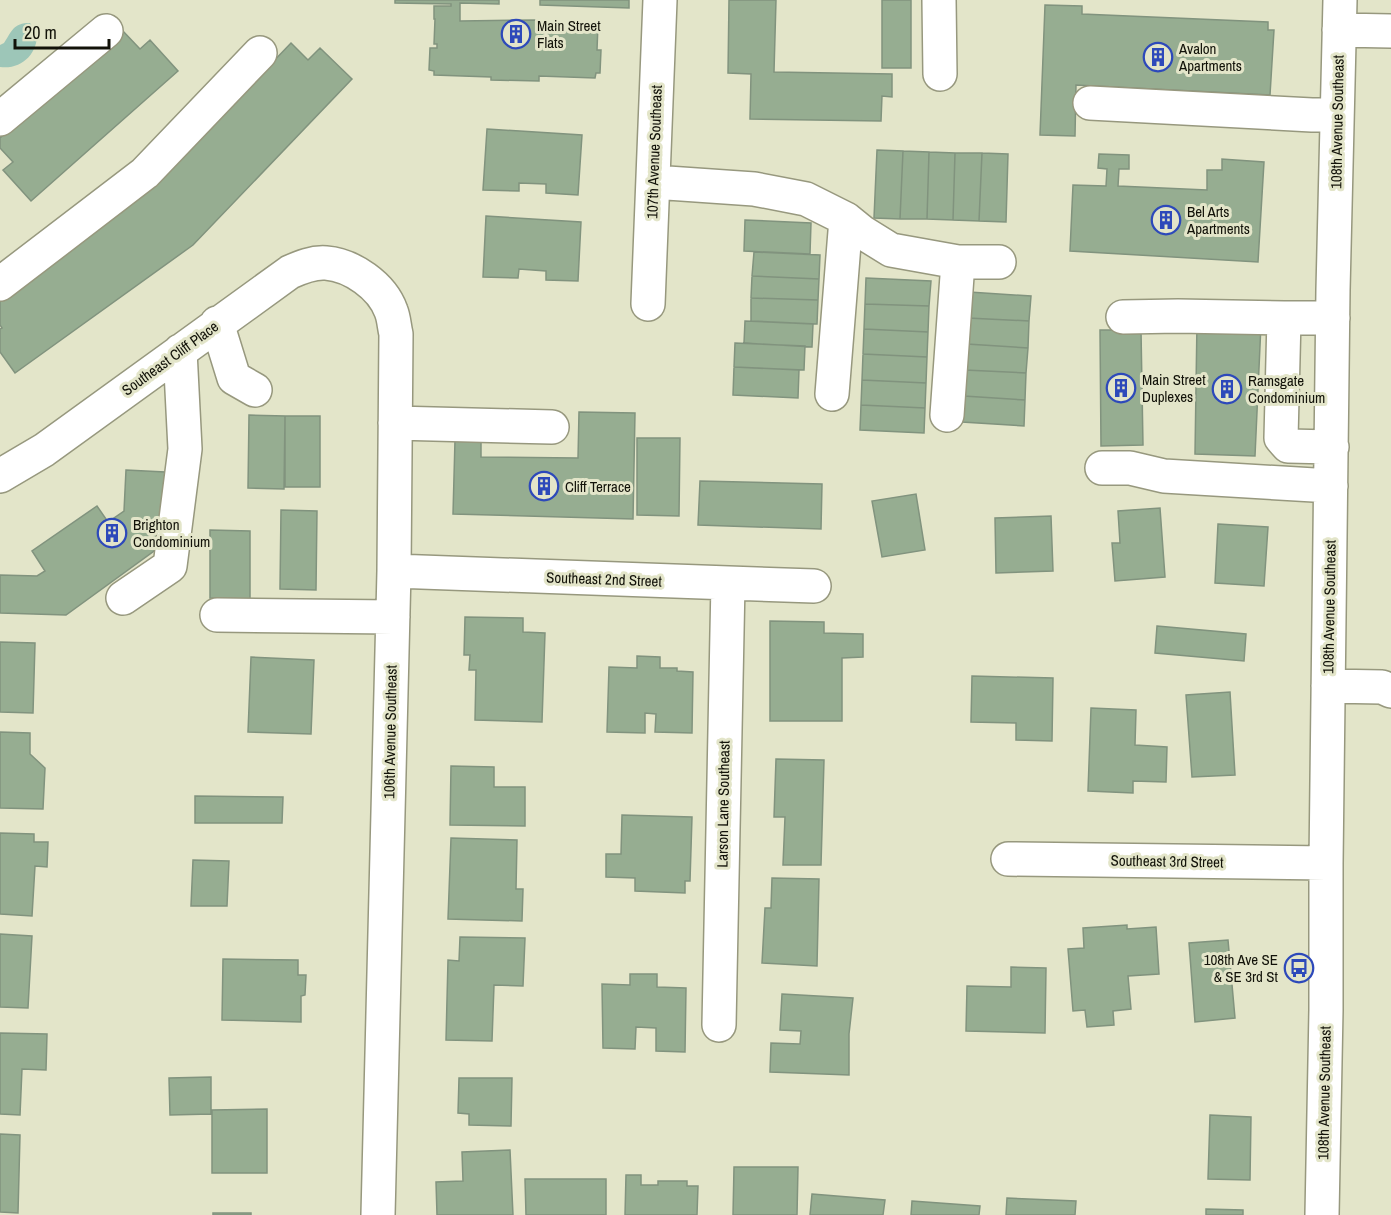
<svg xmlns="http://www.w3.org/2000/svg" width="1391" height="1215" font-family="'Archivo Narrow',sans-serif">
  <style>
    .water { fill: #9dc6b8 }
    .building { fill: #96ad91; stroke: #81937e; stroke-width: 1.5 }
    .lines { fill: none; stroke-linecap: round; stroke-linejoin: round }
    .minor-casing { stroke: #97987e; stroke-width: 36 }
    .minor { stroke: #fff; stroke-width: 33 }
    .labels { text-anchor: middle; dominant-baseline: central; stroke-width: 6; stroke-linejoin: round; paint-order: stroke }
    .poi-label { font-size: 15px; fill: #121209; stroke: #e3e5c9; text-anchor: start }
    .street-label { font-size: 15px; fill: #121209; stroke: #e3e5c9 }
  </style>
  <rect width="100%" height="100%" fill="#e3e5c9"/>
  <path class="water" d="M 30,23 L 37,33 C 38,54 21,70 0,67 L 0,45 L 4,43 C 12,31 13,23 30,23 Z"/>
  <path class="building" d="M 395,0 L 499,0 L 499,4 L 460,3 L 460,21 L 536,20 L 536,24 L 598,24 L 597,50 L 601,50 L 600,73 L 596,73 L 595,78 L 539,76 L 539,81 L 491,80 L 491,77 L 434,75 L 434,71 L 429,70 L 430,48 L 437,48 L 437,44 L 434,44 L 435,19 L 434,19 L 434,6 L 451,6 L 451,4 L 395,3 Z
    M 540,0 L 629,0 L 629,8 L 540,5 Z
    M 729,0 L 776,0 L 774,72 L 892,74 L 892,97 L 882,96 L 881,121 L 750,119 L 751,74 L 728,73 Z
    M 882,0 L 911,0 L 911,68 L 882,68 Z
    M 1045,5 L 1082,6 L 1082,14 L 1268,22 L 1268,30 L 1274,30 L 1270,95 L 1076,85 L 1075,136 L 1040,135 Z
    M 122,30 L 140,49 L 150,40 L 178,71 L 31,201 L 3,170 L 13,162 L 0,148 L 0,138 Z
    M 291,43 L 308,60 L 320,48 L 352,79 L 193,245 L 15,373 L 0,352 L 0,329 L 2,328 L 0,325 L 0,297 L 152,188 Z
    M 487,129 L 582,135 L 578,195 L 546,193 L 546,184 L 519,183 L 519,191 L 483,190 Z
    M 877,150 L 903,151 L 900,219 L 874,218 Z
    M 903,151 L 929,152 L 927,219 L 900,219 Z
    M 929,152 L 955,153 L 953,220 L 927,219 Z
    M 955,153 L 982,153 L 979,221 L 953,220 Z
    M 982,153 L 1008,154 L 1006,222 L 979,221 Z
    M 1099,154 L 1129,155 L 1129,169 L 1119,169 L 1118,186 L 1207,190 L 1207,170 L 1222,170 L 1222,159 L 1264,162 L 1258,262 L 1070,251 L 1073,185 L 1106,186 L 1107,169 L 1098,168 Z
    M 486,216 L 581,222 L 578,281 L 546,280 L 546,271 L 519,269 L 518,278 L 483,277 Z
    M 745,220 L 811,223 L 810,254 L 744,251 Z
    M 754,252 L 820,255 L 819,279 L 752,276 Z
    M 752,276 L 819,279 L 818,300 L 751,298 Z
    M 866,278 L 931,281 L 929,306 L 865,304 Z
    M 969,292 L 1031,296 L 1029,321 L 968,318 Z
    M 751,298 L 818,300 L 817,324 L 751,321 Z
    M 865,304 L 929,306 L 928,332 L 864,329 Z
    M 968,318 L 1029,321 L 1028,348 L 967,344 Z
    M 745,321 L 813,324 L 812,347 L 744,343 Z
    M 1197,322 L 1261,324 L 1255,456 L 1195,454 Z
    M 864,329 L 928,332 L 927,357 L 863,354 Z
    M 1100,330 L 1141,330 L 1143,445 L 1101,446 Z
    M 735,343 L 805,346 L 804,370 L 734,367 Z
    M 967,344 L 1028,348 L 1026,373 L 965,370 Z
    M 863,354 L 927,357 L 926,383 L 862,380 Z
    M 734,367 L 799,370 L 798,398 L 733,395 Z
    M 965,370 L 1026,373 L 1025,400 L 964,396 Z
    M 862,380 L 926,383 L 925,408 L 861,405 Z
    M 964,396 L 1025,400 L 1024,426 L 962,422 Z
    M 861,405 L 925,408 L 924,433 L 860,430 Z
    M 579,412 L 635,413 L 633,519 L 453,514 L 455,440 L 481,441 L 481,457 L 578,458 Z
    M 249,415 L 285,416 L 284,489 L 248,488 Z
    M 285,416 L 320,416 L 320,487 L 285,487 Z
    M 637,438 L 680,438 L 679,516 L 637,515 Z
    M 126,470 L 165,472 L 165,543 L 66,615 L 0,613 L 0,575 L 37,576 L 45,571 L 32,551 L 97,506 L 108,522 L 124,511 Z
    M 700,481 L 822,484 L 821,529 L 698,525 Z
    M 916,494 L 925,550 L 882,557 L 872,501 Z
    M 1160,508 L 1165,577 L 1115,581 L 1112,543 L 1120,543 L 1118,511 Z
    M 281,510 L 317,511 L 316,590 L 280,589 Z
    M 1051,516 L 1053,571 L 996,573 L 995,518 Z
    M 1218,524 L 1268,527 L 1264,586 L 1215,583 Z
    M 210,530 L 250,531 L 250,599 L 210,598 Z
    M 465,617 L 523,618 L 523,632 L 545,633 L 542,722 L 475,720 L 476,670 L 469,670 L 470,655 L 464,655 Z
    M 770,621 L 824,622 L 824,633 L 863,634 L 863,657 L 842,658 L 842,721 L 770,721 Z
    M 1157,626 L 1246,634 L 1244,661 L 1155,653 Z
    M 0,642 L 35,643 L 33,713 L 0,712 Z
    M 637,656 L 660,657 L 660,668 L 677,668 L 677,671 L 693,672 L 692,733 L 655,732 L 656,714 L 645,713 L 645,733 L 607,732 L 609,667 L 637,668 Z
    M 251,657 L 314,660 L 311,734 L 248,732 Z
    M 972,676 L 1053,678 L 1052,741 L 1016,740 L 1016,723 L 971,722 Z
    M 1230,692 L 1235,775 L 1192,777 L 1186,695 Z
    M 1091,708 L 1136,710 L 1135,745 L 1167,747 L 1166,782 L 1133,781 L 1133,793 L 1088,791 Z
    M 0,732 L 30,733 L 30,754 L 45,768 L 43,809 L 0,808 Z
    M 776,759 L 824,760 L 821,865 L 783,865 L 785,817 L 774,817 Z
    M 451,766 L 494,767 L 494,787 L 525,787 L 525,826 L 450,825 Z
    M 195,796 L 283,797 L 282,823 L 195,823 Z
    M 622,815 L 692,817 L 690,881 L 685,881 L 685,893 L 635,891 L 635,878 L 606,877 L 606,854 L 621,854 Z
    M 0,833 L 34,834 L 34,842 L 48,842 L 47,867 L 35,866 L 32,916 L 0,914 Z
    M 451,838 L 517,840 L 516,889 L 523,889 L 522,921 L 448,919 Z
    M 193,860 L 229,861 L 227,906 L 191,906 Z
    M 772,878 L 819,879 L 817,966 L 762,963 L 765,908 L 771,908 Z
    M 1127,925 L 1127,929 L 1156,927 L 1159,974 L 1128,976 L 1131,1009 L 1113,1011 L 1114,1025 L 1087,1027 L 1085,1010 L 1073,1011 L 1068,949 L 1084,948 L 1083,928 Z
    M 0,934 L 32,936 L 28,1008 L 0,1007 Z
    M 460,937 L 525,938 L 523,986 L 494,985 L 492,1041 L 446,1040 L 448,960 L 459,961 Z
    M 1228,940 L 1235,1018 L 1195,1022 L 1189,943 Z
    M 223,959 L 298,960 L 298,975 L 306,975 L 305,995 L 301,996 L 301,1022 L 222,1020 Z
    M 1011,967 L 1046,968 L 1045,1033 L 966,1031 L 967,986 L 1011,987 Z
    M 630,974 L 657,974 L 657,987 L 686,988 L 685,1052 L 656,1051 L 656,1028 L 636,1027 L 635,1049 L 603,1048 L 602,984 L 630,985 Z
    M 782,994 L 853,998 L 849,1034 L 849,1075 L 770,1072 L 771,1043 L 800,1044 L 801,1031 L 780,1030 Z
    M 0,1033 L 47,1034 L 46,1070 L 22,1069 L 20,1115 L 0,1114 Z
    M 211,1077 L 211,1114 L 170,1115 L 169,1078 Z
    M 459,1078 L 512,1078 L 511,1126 L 469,1125 L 469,1114 L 458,1113 Z
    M 267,1109 L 267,1173 L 212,1173 L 212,1110 Z
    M 1210,1115 L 1251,1117 L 1250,1180 L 1208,1179 Z
    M 0,1134 L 20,1135 L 18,1213 L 0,1212 Z
    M 510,1150 L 513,1215 L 437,1215 L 436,1182 L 463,1181 L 462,1152 Z
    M 734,1167 L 798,1167 L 797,1215 L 733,1215 Z
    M 626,1175 L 641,1175 L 641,1185 L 658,1185 L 658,1181 L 687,1181 L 687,1186 L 698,1186 L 697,1215 L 625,1215 Z
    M 525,1179 L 606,1179 L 606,1215 L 526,1215 Z
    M 812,1194 L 885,1200 L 883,1215 L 810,1215 Z
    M 1007,1198 L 1076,1201 L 1075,1215 L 1006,1215 Z
    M 912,1201 L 980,1206 L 979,1215 L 911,1215 Z
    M 1206,1209 L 1243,1210 L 1243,1215 L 1206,1215 Z
    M 213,1213 L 251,1213 L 251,1215 L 213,1215 Z"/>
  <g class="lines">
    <g class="minor-casing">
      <path id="minor" d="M 939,0 L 940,74
        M 1339,30 L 1391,31
        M 1090,103 L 1312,115 L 1337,115
        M 0,119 L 106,31
        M 653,182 L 754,189 L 806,199 L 846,219 L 862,232 L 891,250 L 958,262 L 999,262
        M 0,284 L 145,173 L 260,53
        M 648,304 L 660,0
        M 1123,317 L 1178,316 L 1284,318
        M 217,323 L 234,378 L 255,390
        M 832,394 L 846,219
        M 947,415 L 958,262
        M 395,423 L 552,427
        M 1332,447 L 1288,446 L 1281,438 L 1284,318 L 1333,318
        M 1102,468 L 1130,468 L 1164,476 L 1331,486
        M 0,476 L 44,450 L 290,272 C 301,267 313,262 326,263 C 352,265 382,286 391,311 C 394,318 394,326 396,334 L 394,571 L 378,1215
        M 394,571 L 814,586
        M 123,598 L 170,566 L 185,449 L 180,351
        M 217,615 L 393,617
        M 1328,686 L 1382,687 L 1391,691
        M 1008,859 L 1326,863
        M 719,1025 L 728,583
        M 1322,1215 L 1326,1010 L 1326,863 L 1333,290 L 1340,0"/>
    </g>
    <use href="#minor" class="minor"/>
  </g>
  <defs>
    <g id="building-ring" transform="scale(1.5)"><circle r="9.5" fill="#e3e5c9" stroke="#2d49ba" stroke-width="1.5"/><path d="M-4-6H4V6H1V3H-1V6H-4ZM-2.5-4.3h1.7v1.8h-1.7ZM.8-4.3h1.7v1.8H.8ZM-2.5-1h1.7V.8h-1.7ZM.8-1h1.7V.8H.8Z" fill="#2d49ba"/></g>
    <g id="bus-ring" transform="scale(1.5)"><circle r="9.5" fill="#e3e5c9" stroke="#2d49ba" stroke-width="1.5"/><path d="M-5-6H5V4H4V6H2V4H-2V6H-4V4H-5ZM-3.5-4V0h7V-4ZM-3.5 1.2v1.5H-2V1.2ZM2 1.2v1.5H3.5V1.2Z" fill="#2d49ba"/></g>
  </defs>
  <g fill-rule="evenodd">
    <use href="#building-ring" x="516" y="34"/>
    <use href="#building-ring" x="1158" y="57"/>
    <use href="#building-ring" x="1166" y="220"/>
    <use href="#building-ring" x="1121" y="388"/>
    <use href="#building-ring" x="1227" y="389"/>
    <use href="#building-ring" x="544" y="486"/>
    <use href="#building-ring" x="112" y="533"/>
    <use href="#bus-ring" x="1299" y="968"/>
  </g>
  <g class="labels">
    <g class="poi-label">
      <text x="537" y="25">Main Street<tspan x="537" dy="17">Flats</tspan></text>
      <text x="1179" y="48">Avalon<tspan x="1179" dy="17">Apartments</tspan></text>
      <text x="1187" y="211">Bel Arts<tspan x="1187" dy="17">Apartments</tspan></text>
      <text x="1142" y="379">Main Street<tspan x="1142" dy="17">Duplexes</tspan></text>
      <text x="1248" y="380">Ramsgate<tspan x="1248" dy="17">Condominium</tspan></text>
      <text x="565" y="486">Cliff Terrace</text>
      <text x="133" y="524">Brighton<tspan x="133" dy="17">Condominium</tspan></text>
      <text x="1278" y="959" text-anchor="end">108th Ave SE<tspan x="1278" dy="17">&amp; SE 3rd St</tspan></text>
    </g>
    <g class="street-label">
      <text transform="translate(1337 122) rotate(-89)">108th Avenue Southeast</text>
      <text transform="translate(654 152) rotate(-88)">107th Avenue Southeast</text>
      <text transform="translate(170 358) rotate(-36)">Southeast Cliff Place</text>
      <text transform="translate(604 579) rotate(2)">Southeast 2nd Street</text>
      <text transform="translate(1329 607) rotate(-89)">108th Avenue Southeast</text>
      <text transform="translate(390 732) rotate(-89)">106th Avenue Southeast</text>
      <text transform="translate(723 804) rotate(-89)">Larson Lane Southeast</text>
      <text transform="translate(1167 861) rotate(1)">Southeast 3rd Street</text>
      <text transform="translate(1324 1093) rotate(-89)">108th Avenue Southeast</text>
    </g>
  </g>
  <path d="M15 39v9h94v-9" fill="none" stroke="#121209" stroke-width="3"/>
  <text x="24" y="39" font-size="18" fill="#121209" stroke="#e3e5c9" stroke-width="4.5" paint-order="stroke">20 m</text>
</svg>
